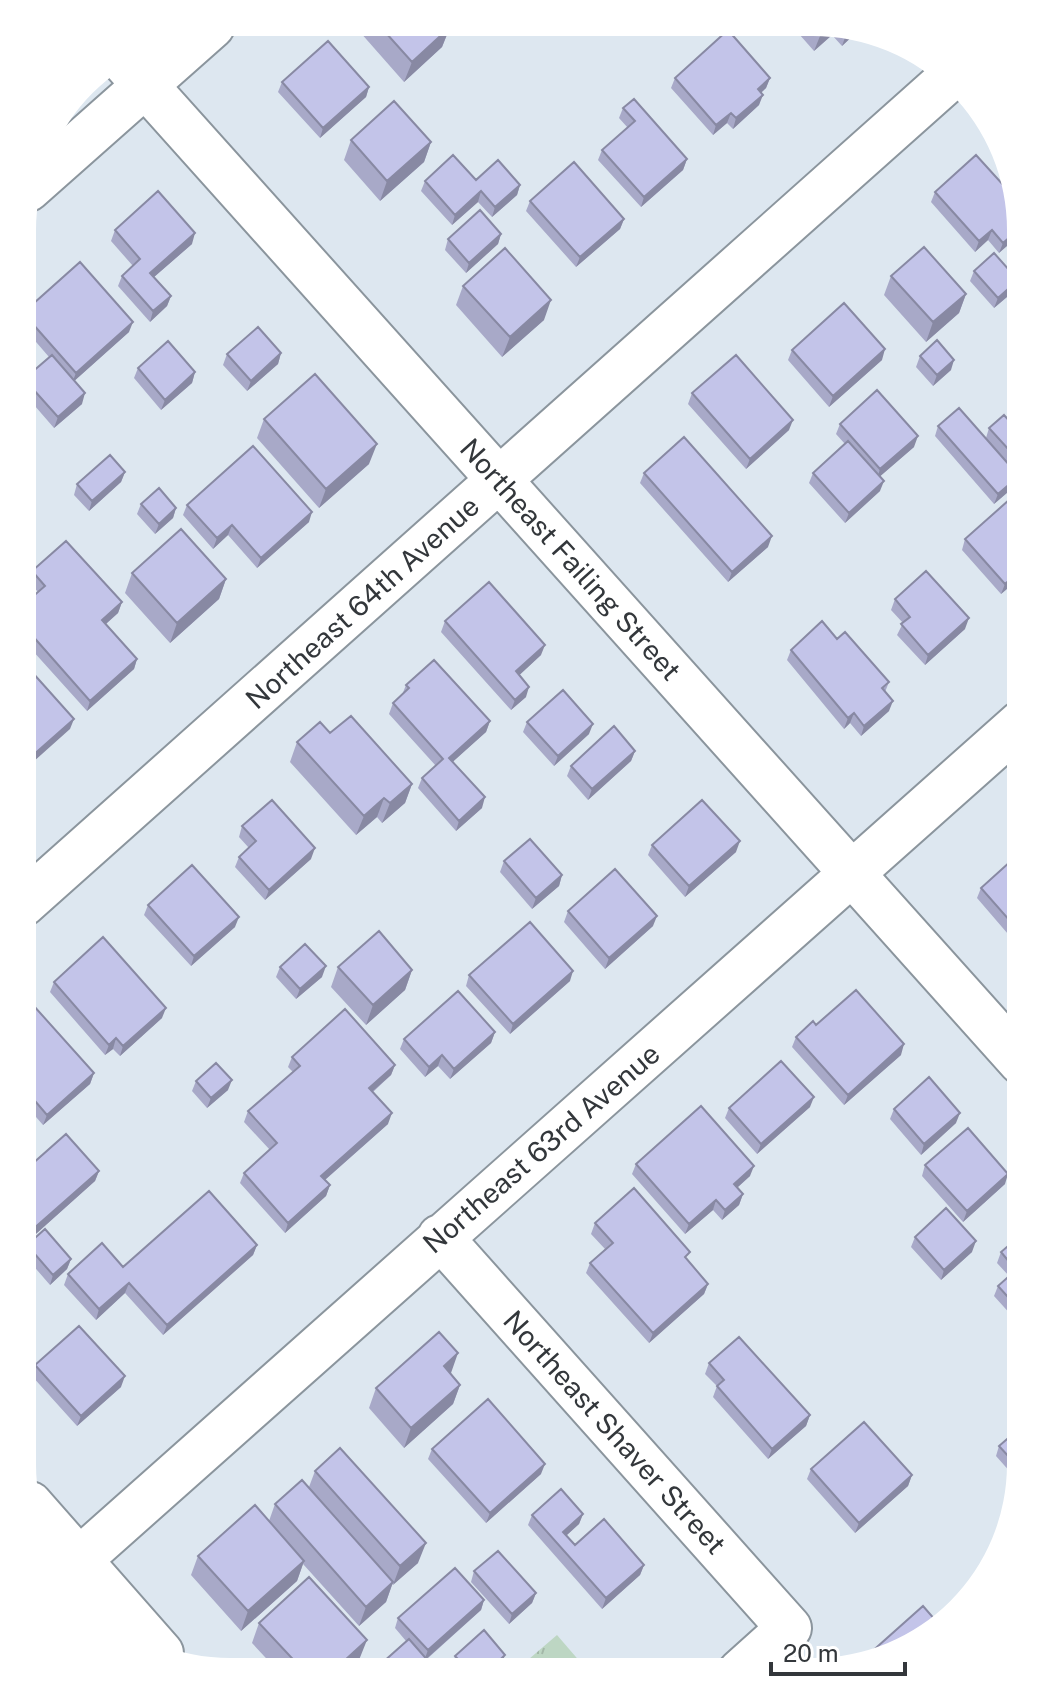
<svg xmlns="http://www.w3.org/2000/svg" width="1043" height="1694" font-family="'Public Sans',sans-serif">
  <style>
    .grass { fill: url(#grass-tufts) }
    .lines { fill: none; stroke-linecap: round; stroke-linejoin: round }
    .minor-casing { stroke: #8b959d; stroke-width: 48 }
    .minor { stroke: #fff; stroke-width: 44 }
    .wall { fill: #a8a9c8 }
    .shaded-wall { fill: #8889a3 }
    .building { fill: #c3c4e9; stroke: #8889a3; stroke-width: 2 }
    .labels { text-anchor: middle; dominant-baseline: central; stroke-width: 7; stroke-linejoin: round; paint-order: stroke }
    .street-label { font-size: 28px; fill: #33373b; stroke: #fff }
  </style>
  <defs>
    <pattern id="grass-tufts" width="24" height="20" patternUnits="userSpaceOnUse" patternTransform="scale(2)"><rect width="24" height="20" fill="#bdd6c3"/><path d="M3 7l-1-3M5 7V3M7 7l1-3M15 17l-1-3M17 17v-4M19 17l1-3" fill="none" stroke="#a3b8a8"/></pattern>
  </defs>
  <rect width="100%" height="100%" fill="#dde7f0"/>
  <path class="grass" d="M 557,1635 L 588,1671 L 515,1671 Z"/>
  <g class="lines">
    <g class="minor-casing">
      <path id="minor" d="M 120,57 L 1021,1062
        M 28,189 L 212,26
        M 23,904 L 952,76
        M 440,1237 L 789,1628 L 740,1672
        M 30,1504 L 161,1653
        M 62,1575 L 1021,723"/>
    </g>
    <use href="#minor" class="minor"/>
  </g>
  <path class="wall" d="M 352,23 L 446,23 L 450,27 L 442,47 L 404,82 Z
    M 792,26 L 853,26 L 860,29 L 842,46 L 832,35 L 814,51 Z
    M 675,78 L 770,78 L 766,88 L 761,93 L 759,105 L 733,129 L 727,123 L 713,135 L 671,88 Z
    M 282,82 L 369,87 L 366,97 L 320,138 L 278,92 Z
    M 623,108 L 687,159 L 683,170 L 641,207 L 598,160 L 602,150 L 628,128 L 619,118 Z
    M 351,140 L 431,142 L 424,162 L 380,201 L 344,160 Z
    M 425,181 L 520,185 L 517,195 L 492,217 L 478,202 L 452,225 L 421,191 Z
    M 935,192 L 1021,230 L 999,253 L 988,240 L 975,252 L 931,202 Z
    M 530,201 L 624,219 L 620,229 L 576,267 L 526,211 Z
    M 115,230 L 192,244 L 154,277 L 171,296 L 167,306 L 150,322 L 118,286 L 122,276 L 133,266 L 111,241 Z
    M 501,234 L 498,244 L 466,273 L 445,250 L 448,239 Z
    M 974,271 L 1014,291 L 994,308 L 970,281 Z
    M 891,276 L 966,294 L 959,313 L 926,342 L 884,295 Z
    M 463,286 L 544,320 L 502,357 L 456,305 Z
    M 24,312 L 129,332 L 74,381 L 82,404 L 54,428 L 28,398 L 23,408 L 24,365 L 29,370 L 26,378 L 49,357 L 24,328 Z
    M 792,350 L 882,360 L 829,407 L 788,360 Z
    M 281,353 L 278,364 L 247,391 L 223,365 L 227,354 Z
    M 920,356 L 951,370 L 933,386 L 916,367 Z
    M 138,368 L 195,372 L 192,383 L 161,410 L 134,378 Z
    M 692,393 L 789,430 L 746,469 L 688,404 Z
    M 264,419 L 369,464 L 319,508 L 257,438 Z
    M 840,424 L 914,447 L 880,476 L 880,491 L 845,523 L 809,483 L 813,473 L 845,444 L 836,434 Z
    M 938,426 L 986,438 L 989,428 L 1021,434 L 1021,478 L 1019,476 L 1015,486 L 994,504 L 935,436 Z
    M 125,472 L 121,482 L 89,511 L 74,495 L 77,484 Z
    M 644,473 L 768,547 L 728,582 L 640,483 Z
    M 141,504 L 176,508 L 173,518 L 155,534 L 137,514 Z
    M 187,505 L 309,522 L 257,568 L 228,535 L 213,549 L 183,515 Z
    M 965,539 L 1021,577 L 1001,594 L 962,550 Z
    M 32,571 L 122,602 L 118,613 L 106,624 L 137,659 L 134,669 L 87,711 L 23,640 L 23,605 L 38,592 L 28,581 Z
    M 132,573 L 226,579 L 219,599 L 170,643 L 125,593 Z
    M 895,599 L 965,629 L 925,665 L 897,635 L 903,623 L 891,610 Z
    M 445,621 L 541,655 L 519,675 L 526,697 L 511,710 L 441,632 Z
    M 837,639 L 889,682 L 885,692 L 889,711 L 861,736 L 850,723 L 844,729 L 787,660 L 791,650 Z
    M 406,685 L 490,721 L 486,732 L 453,761 L 482,808 L 456,831 L 418,788 L 422,778 L 436,766 L 389,714 L 393,703 L 402,695 Z
    M 527,722 L 589,734 L 554,766 L 523,732 Z
    M 330,733 L 412,784 L 405,803 L 382,823 L 377,817 L 356,835 L 290,762 L 297,742 Z
    M 635,751 L 631,761 L 588,800 L 567,776 L 571,766 Z
    M 242,826 L 311,859 L 265,900 L 235,867 L 239,857 L 249,848 L 239,837 Z
    M 652,845 L 736,852 L 685,897 L 648,855 Z
    M 1021,852 L 1021,935 L 1014,941 L 977,898 L 981,888 Z
    M 504,861 L 562,875 L 559,886 L 532,909 L 500,872 Z
    M 148,905 L 235,927 L 191,966 L 144,915 Z
    M 568,911 L 653,926 L 605,969 L 564,922 Z
    M 280,967 L 322,977 L 296,999 L 276,977 Z
    M 338,967 L 412,970 L 405,990 L 366,1025 L 331,987 Z
    M 469,975 L 570,981 L 510,1034 L 466,986 Z
    M 54,982 L 162,1018 L 120,1056 L 113,1049 L 105,1055 L 50,992 Z
    M 23,1014 L 94,1073 L 90,1084 L 43,1125 L 22,1101 Z
    M 495,1032 L 491,1043 L 450,1079 L 438,1066 L 425,1077 L 400,1049 L 404,1039 Z
    M 796,1037 L 901,1055 L 844,1105 L 792,1047 Z
    M 292,1057 L 395,1065 L 391,1075 L 373,1092 L 388,1124 L 325,1180 L 330,1185 L 326,1196 L 285,1233 L 240,1183 L 244,1173 L 270,1150 L 244,1122 L 248,1111 L 293,1072 L 288,1067 Z
    M 196,1081 L 228,1090 L 207,1108 L 192,1091 Z
    M 810,1107 L 757,1154 L 725,1118 L 729,1108 Z
    M 894,1109 L 956,1123 L 921,1155 L 890,1119 Z
    M 636,1164 L 750,1176 L 737,1188 L 743,1194 L 739,1205 L 722,1220 L 713,1210 L 685,1234 L 632,1174 Z
    M 925,1165 L 1005,1184 L 963,1222 L 922,1176 Z
    M 99,1171 L 95,1181 L 28,1241 L 22,1234 L 22,1173 Z
    M 595,1223 L 688,1260 L 708,1284 L 704,1294 L 649,1343 L 586,1273 L 590,1263 L 605,1249 L 591,1234 Z
    M 1021,1235 L 1021,1310 L 1013,1317 L 994,1296 L 998,1286 L 1009,1276 L 997,1263 L 1001,1252 Z
    M 915,1237 L 972,1252 L 941,1280 L 911,1247 Z
    M 27,1245 L 71,1259 L 67,1269 L 50,1285 L 24,1255 Z
    M 257,1245 L 253,1255 L 163,1335 L 125,1293 L 96,1320 L 64,1285 L 68,1274 L 123,1267 Z
    M 709,1363 L 810,1415 L 806,1426 L 768,1459 L 713,1397 L 717,1386 L 705,1374 Z
    M 35,1365 L 121,1387 L 77,1426 L 31,1375 Z
    M 450,1374 L 460,1385 L 453,1404 L 404,1448 L 369,1408 L 376,1388 Z
    M 1021,1427 L 1021,1478 L 1019,1482 L 996,1456 L 999,1446 Z
    M 432,1449 L 541,1474 L 486,1523 L 428,1459 Z
    M 811,1469 L 912,1475 L 908,1486 L 855,1533 L 807,1479 Z
    M 315,1471 L 418,1563 L 392,1585 L 386,1602 L 359,1626 L 303,1564 L 297,1581 L 241,1631 L 191,1575 L 198,1556 L 269,1521 L 275,1504 L 309,1487 Z
    M 583,1514 L 579,1524 L 566,1536 L 575,1545 L 644,1565 L 640,1575 L 602,1609 L 528,1525 L 532,1515 Z
    M 474,1571 L 536,1593 L 532,1603 L 509,1624 L 471,1582 Z
    M 484,1600 L 481,1610 L 427,1659 L 406,1641 L 395,1628 L 398,1618 Z
    M 259,1623 L 359,1660 L 348,1671 L 277,1670 L 252,1643 Z
    M 455,1656 L 501,1666 L 495,1671 L 456,1671 L 452,1666 Z"/>
  <path class="shaded-wall" d="M 828,26 L 835,26 L 832,35 L 814,51 L 822,31 Z
    M 849,26 L 853,26 L 860,29 L 842,46 Z
    M 450,27 L 442,47 L 404,82 L 412,62 Z
    M 770,78 L 766,88 L 754,99 L 758,89 Z
    M 369,87 L 366,97 L 320,138 L 323,128 Z
    M 763,95 L 759,105 L 733,129 L 736,118 Z
    M 731,113 L 727,123 L 713,135 L 716,125 Z
    M 431,142 L 424,162 L 380,201 L 387,181 Z
    M 687,159 L 683,170 L 641,207 L 644,197 Z
    M 520,185 L 517,195 L 492,217 L 495,207 Z
    M 481,191 L 478,202 L 452,225 L 455,215 Z
    M 624,219 L 620,229 L 576,267 L 580,257 Z
    M 1020,228 L 1021,234 L 999,253 L 1003,243 Z
    M 992,230 L 988,240 L 975,252 L 979,241 Z
    M 195,233 L 192,244 L 146,284 L 150,273 Z
    M 501,234 L 498,244 L 466,273 L 469,263 Z
    M 1018,280 L 1014,291 L 994,308 L 998,298 Z
    M 966,294 L 959,313 L 926,342 L 933,322 Z
    M 171,296 L 167,306 L 150,322 L 153,311 Z
    M 551,300 L 544,320 L 502,357 L 510,337 Z
    M 133,322 L 129,332 L 72,383 L 76,373 Z
    M 885,349 L 882,360 L 829,407 L 833,396 Z
    M 281,353 L 278,364 L 247,391 L 251,381 Z
    M 954,360 L 951,370 L 933,386 L 937,375 Z
    M 195,372 L 192,383 L 161,410 L 165,400 Z
    M 85,393 L 82,404 L 54,428 L 58,417 Z
    M 793,420 L 789,430 L 746,469 L 750,459 Z
    M 918,436 L 914,447 L 877,479 L 880,469 Z
    M 377,444 L 369,464 L 319,508 L 326,489 Z
    M 125,472 L 121,482 L 89,511 L 92,501 Z
    M 1019,476 L 1015,486 L 994,504 L 998,494 Z
    M 884,481 L 880,491 L 845,523 L 849,513 Z
    M 176,508 L 173,518 L 155,534 L 159,524 Z
    M 312,512 L 309,522 L 257,568 L 261,558 Z
    M 232,525 L 228,535 L 213,549 L 217,538 Z
    M 772,536 L 768,547 L 728,582 L 732,572 Z
    M 1021,570 L 1021,577 L 1001,594 L 1005,584 Z
    M 226,579 L 219,599 L 170,643 L 177,623 Z
    M 122,602 L 118,613 L 99,630 L 102,620 Z
    M 969,618 L 965,629 L 925,665 L 928,655 Z
    M 545,645 L 541,655 L 512,682 L 516,671 Z
    M 137,659 L 134,669 L 87,711 L 90,701 Z
    M 529,687 L 526,697 L 511,710 L 515,700 Z
    M 893,701 L 889,711 L 861,736 L 864,726 Z
    M 854,713 L 850,723 L 844,729 L 848,718 Z
    M 74,719 L 70,729 L 23,771 L 23,764 Z
    M 490,721 L 486,732 L 446,768 L 449,758 Z
    M 593,724 L 589,734 L 554,766 L 558,756 Z
    M 635,751 L 631,761 L 588,800 L 592,789 Z
    M 412,784 L 405,803 L 382,823 L 390,803 Z
    M 485,797 L 482,808 L 456,831 L 459,821 Z
    M 384,798 L 377,817 L 356,835 L 364,816 Z
    M 740,841 L 736,852 L 685,897 L 689,886 Z
    M 315,848 L 311,859 L 265,900 L 269,890 Z
    M 562,875 L 559,886 L 532,909 L 536,898 Z
    M 657,916 L 653,926 L 605,969 L 609,958 Z
    M 239,917 L 235,927 L 191,966 L 194,956 Z
    M 1021,928 L 1021,935 L 1014,941 L 1018,930 Z
    M 326,966 L 322,977 L 296,999 L 300,989 Z
    M 412,970 L 405,990 L 366,1025 L 373,1005 Z
    M 573,971 L 570,981 L 510,1034 L 513,1024 Z
    M 166,1008 L 162,1018 L 120,1056 L 123,1046 Z
    M 495,1032 L 491,1043 L 450,1079 L 454,1069 Z
    M 116,1038 L 113,1049 L 105,1055 L 109,1045 Z
    M 904,1044 L 901,1055 L 844,1105 L 848,1095 Z
    M 442,1055 L 438,1066 L 425,1077 L 429,1067 Z
    M 395,1065 L 391,1075 L 365,1098 L 369,1088 Z
    M 94,1073 L 90,1084 L 43,1125 L 47,1115 Z
    M 232,1080 L 228,1090 L 207,1108 L 211,1098 Z
    M 814,1097 L 810,1107 L 757,1154 L 761,1144 Z
    M 392,1113 L 388,1124 L 318,1186 L 321,1176 Z
    M 960,1113 L 956,1123 L 921,1155 L 924,1144 Z
    M 754,1166 L 750,1176 L 730,1194 L 734,1184 Z
    M 99,1171 L 95,1181 L 28,1241 L 32,1230 Z
    M 1008,1174 L 1005,1184 L 963,1222 L 967,1211 Z
    M 330,1185 L 326,1196 L 285,1233 L 288,1223 Z
    M 743,1194 L 739,1205 L 722,1220 L 725,1210 Z
    M 716,1200 L 713,1210 L 685,1234 L 689,1224 Z
    M 976,1241 L 972,1252 L 941,1280 L 944,1270 Z
    M 257,1245 L 253,1255 L 163,1335 L 167,1325 Z
    M 71,1259 L 67,1269 L 50,1285 L 53,1275 Z
    M 129,1283 L 125,1293 L 96,1320 L 99,1309 Z
    M 708,1284 L 704,1294 L 649,1343 L 653,1333 Z
    M 1021,1303 L 1021,1310 L 1013,1317 L 1017,1307 Z
    M 31,1307 L 27,1318 L 22,1322 L 22,1315 Z
    M 458,1353 L 451,1373 L 437,1386 L 444,1366 Z
    M 125,1376 L 121,1387 L 77,1426 L 81,1416 Z
    M 460,1385 L 453,1404 L 404,1448 L 411,1428 Z
    M 810,1415 L 806,1426 L 768,1459 L 772,1449 Z
    M 545,1464 L 541,1474 L 486,1523 L 490,1513 Z
    M 912,1475 L 908,1486 L 855,1533 L 859,1523 Z
    M 583,1514 L 579,1524 L 559,1542 L 563,1532 Z
    M 426,1543 L 418,1563 L 393,1585 L 400,1566 Z
    M 304,1561 L 297,1581 L 241,1631 L 248,1611 Z
    M 644,1565 L 640,1575 L 602,1609 L 606,1598 Z
    M 393,1582 L 386,1602 L 359,1626 L 366,1607 Z
    M 536,1593 L 532,1603 L 509,1624 L 512,1614 Z
    M 484,1600 L 481,1610 L 424,1661 L 428,1650 Z
    M 367,1640 L 359,1660 L 348,1671 L 333,1671 Z
    M 505,1655 L 501,1666 L 495,1671 L 488,1671 Z"/>
  <path class="building" d="M 377,23 L 446,23 L 450,27 L 412,62 Z
    M 817,26 L 828,26 L 822,31 Z
    M 728,30 L 770,78 L 758,89 L 763,95 L 736,118 L 731,113 L 716,125 L 675,78 Z
    M 328,41 L 369,87 L 323,128 L 282,82 Z
    M 634,99 L 687,159 L 644,197 L 602,150 L 635,121 L 623,108 Z
    M 394,101 L 431,142 L 387,181 L 351,140 Z
    M 453,155 L 476,180 L 498,160 L 520,185 L 495,207 L 481,191 L 455,215 L 425,181 Z
    M 976,155 L 1015,198 L 1020,228 L 1003,243 L 992,230 L 979,241 L 935,192 Z
    M 574,162 L 624,219 L 580,257 L 530,201 Z
    M 158,191 L 195,233 L 150,273 L 171,296 L 153,311 L 122,276 L 140,259 L 115,230 Z
    M 480,210 L 501,234 L 469,263 L 448,239 Z
    M 924,247 L 966,294 L 933,322 L 891,276 Z
    M 505,248 L 551,300 L 510,337 L 463,286 Z
    M 994,253 L 1018,280 L 998,298 L 974,271 Z
    M 80,262 L 133,322 L 76,373 L 24,314 L 24,312 Z
    M 844,303 L 885,349 L 833,396 L 792,350 Z
    M 258,327 L 281,353 L 251,381 L 227,354 Z
    M 937,340 L 954,360 L 937,375 L 920,356 Z
    M 168,341 L 195,372 L 165,400 L 138,368 Z
    M 52,355 L 85,393 L 58,417 L 24,379 Z
    M 736,355 L 793,420 L 750,459 L 692,393 Z
    M 24,365 L 29,370 L 24,375 Z
    M 315,374 L 377,444 L 326,489 L 264,419 Z
    M 23,390 L 29,396 L 23,401 Z
    M 877,390 L 918,436 L 880,469 L 840,424 Z
    M 959,408 L 1019,476 L 998,494 L 938,426 Z
    M 1004,415 L 1021,434 L 1021,463 L 989,428 Z
    M 684,437 L 772,536 L 732,572 L 644,473 Z
    M 848,441 L 884,481 L 849,513 L 813,473 Z
    M 253,446 L 312,512 L 261,558 L 232,525 L 217,538 L 187,505 Z
    M 110,455 L 125,472 L 92,501 L 77,484 Z
    M 159,488 L 176,508 L 159,524 L 141,504 Z
    M 1009,500 L 1021,513 L 1021,570 L 1005,584 L 965,539 Z
    M 181,529 L 226,579 L 177,623 L 132,573 Z
    M 66,541 L 122,602 L 102,620 L 137,659 L 90,701 L 23,625 L 23,605 L 45,586 L 32,571 Z
    M 926,571 L 969,618 L 928,655 L 901,624 L 910,617 L 895,599 Z
    M 489,582 L 545,645 L 516,671 L 529,687 L 515,700 L 445,621 Z
    M 822,621 L 837,639 L 845,632 L 889,682 L 882,688 L 893,701 L 864,726 L 854,713 L 848,718 L 791,650 Z
    M 434,660 L 490,721 L 449,758 L 485,797 L 459,821 L 422,778 L 443,759 L 393,703 L 409,688 L 406,685 Z
    M 23,662 L 74,719 L 23,764 Z
    M 563,690 L 593,724 L 558,756 L 527,722 Z
    M 351,716 L 412,784 L 390,803 L 384,798 L 364,816 L 297,742 L 320,722 L 330,733 Z
    M 614,726 L 635,751 L 592,789 L 571,766 Z
    M 272,800 L 315,848 L 269,890 L 239,857 L 256,841 L 242,826 Z
    M 702,800 L 740,841 L 689,886 L 652,845 Z
    M 530,839 L 562,875 L 536,898 L 504,861 Z
    M 1021,852 L 1021,928 L 1018,930 L 981,888 Z
    M 192,865 L 239,917 L 194,956 L 148,905 Z
    M 615,869 L 657,916 L 609,958 L 568,911 Z
    M 530,922 L 573,971 L 513,1024 L 469,975 Z
    M 379,931 L 412,970 L 373,1005 L 338,967 Z
    M 103,937 L 166,1008 L 123,1046 L 116,1038 L 109,1045 L 54,982 Z
    M 305,944 L 326,966 L 300,989 L 280,967 Z
    M 856,990 L 904,1044 L 848,1095 L 796,1037 L 813,1021 L 816,1025 Z
    M 458,991 L 495,1032 L 454,1069 L 442,1055 L 429,1067 L 404,1039 Z
    M 33,1005 L 94,1073 L 47,1115 L 23,1087 L 23,1014 Z
    M 345,1009 L 395,1065 L 369,1088 L 392,1113 L 321,1176 L 330,1185 L 288,1223 L 244,1173 L 277,1143 L 248,1111 L 300,1066 L 292,1057 Z
    M 781,1061 L 814,1097 L 761,1144 L 729,1108 Z
    M 216,1063 L 232,1080 L 211,1098 L 196,1081 Z
    M 929,1077 L 960,1113 L 924,1144 L 894,1109 Z
    M 701,1106 L 754,1166 L 734,1184 L 743,1194 L 725,1210 L 716,1200 L 689,1224 L 636,1164 Z
    M 968,1128 L 1008,1174 L 967,1211 L 925,1165 Z
    M 66,1134 L 99,1171 L 32,1230 L 22,1220 L 22,1173 Z
    M 634,1188 L 690,1252 L 685,1257 L 708,1284 L 653,1333 L 590,1263 L 613,1243 L 595,1223 Z
    M 209,1191 L 257,1245 L 167,1325 L 129,1283 L 99,1309 L 68,1274 L 102,1243 L 123,1267 Z
    M 946,1208 L 976,1241 L 944,1270 L 915,1237 Z
    M 45,1229 L 71,1259 L 53,1275 L 27,1245 Z
    M 1021,1235 L 1021,1303 L 1017,1307 L 998,1286 L 1016,1270 L 1001,1252 Z
    M 22,1298 L 31,1307 L 22,1315 Z
    M 79,1326 L 125,1376 L 81,1416 L 35,1365 Z
    M 439,1332 L 458,1353 L 444,1366 L 460,1385 L 411,1428 L 376,1388 Z
    M 739,1337 L 810,1415 L 772,1449 L 717,1386 L 724,1380 L 709,1363 Z
    M 488,1399 L 545,1464 L 490,1513 L 432,1449 Z
    M 864,1422 L 912,1475 L 859,1523 L 811,1469 Z
    M 1021,1427 L 1021,1470 L 999,1446 Z
    M 340,1448 L 426,1543 L 400,1566 L 315,1471 Z
    M 302,1480 L 393,1582 L 366,1607 L 275,1504 Z
    M 561,1489 L 583,1514 L 563,1532 L 575,1545 L 604,1519 L 644,1565 L 606,1598 L 532,1515 Z
    M 255,1505 L 304,1561 L 248,1611 L 198,1556 Z
    M 498,1551 L 536,1593 L 512,1614 L 474,1571 Z
    M 455,1568 L 484,1600 L 428,1650 L 398,1618 Z
    M 309,1577 L 367,1640 L 333,1671 L 303,1670 L 259,1623 Z
    M 923,1606 L 937,1622 L 892,1656 L 859,1663 Z
    M 484,1630 L 505,1655 L 488,1671 L 469,1671 L 455,1656 Z
    M 409,1639 L 437,1671 L 373,1671 Z"/>
  <g class="labels">
    <g class="street-label">
      <text transform="translate(571 559) rotate(48)">Northeast Failing Street</text>
      <text transform="translate(362 602) rotate(-42)">Northeast 64th Avenue</text>
      <text transform="translate(541 1148) rotate(-41)">Northeast 63rd Avenue</text>
      <text transform="translate(615 1432) rotate(48)">Northeast Shaver Street</text>
    </g>
  </g>
  <path d="M0 0H1043V1694H0ZM230 36H813A194 194 0 0 1 1007 230V1464A194 194 0 0 1 813 1658H230A194 194 0 0 1 36 1464V230A194 194 0 0 1 230 36Z" fill="#fff" fill-rule="evenodd"/>
  <path d="M771 1662v12h134v-12" fill="none" stroke="#33373b" stroke-width="4"/>
  <text x="783" y="1662" font-size="24" fill="#33373b" stroke="#ffffff" stroke-width="6" paint-order="stroke">20 m</text>
</svg>
